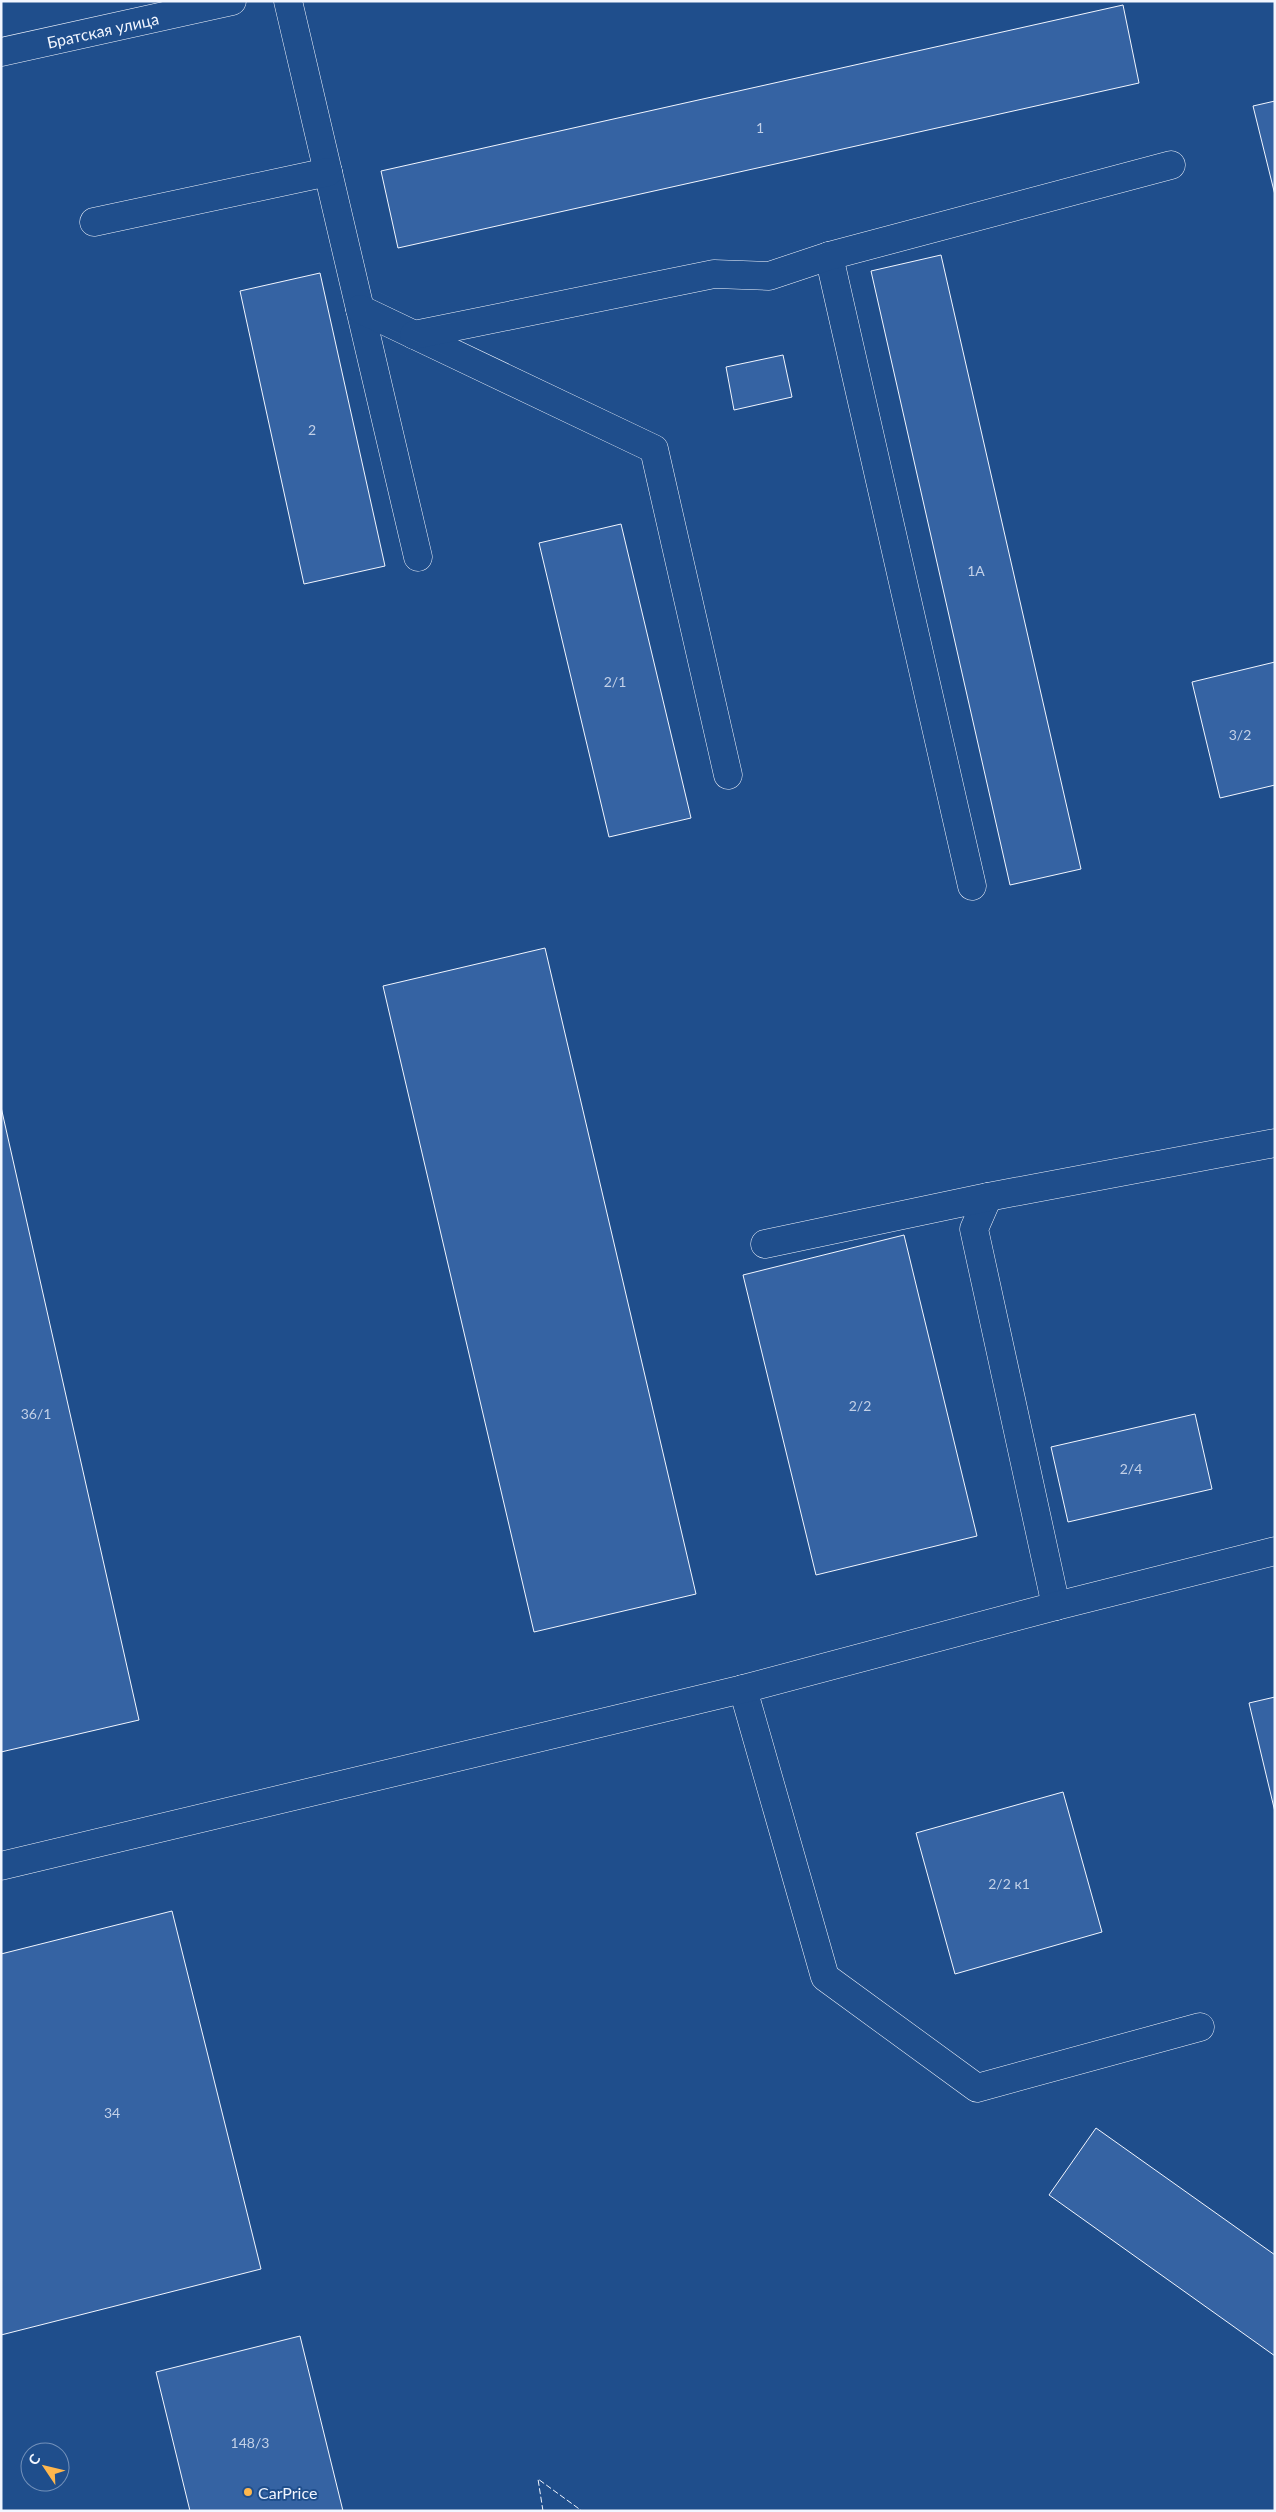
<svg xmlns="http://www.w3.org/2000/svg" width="1276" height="2512" font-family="Lato,sans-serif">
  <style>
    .building { fill: #3563a3; stroke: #f2f6ff }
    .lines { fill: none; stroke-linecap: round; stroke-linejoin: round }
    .minor-casing { stroke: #f2f6ff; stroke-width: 29 }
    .minor { stroke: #1f4e8c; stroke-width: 28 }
    .fence { stroke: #f2f6ff; stroke-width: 1; stroke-dasharray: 6 2.5; stroke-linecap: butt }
    .poi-dot { fill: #ffb74d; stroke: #1f4e8c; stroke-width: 2 }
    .labels { text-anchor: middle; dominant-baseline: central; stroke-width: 4; stroke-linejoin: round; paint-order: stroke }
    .number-label { font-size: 14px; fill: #c3d1e8 }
    .street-label { font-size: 16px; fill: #f2f6ff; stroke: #1f4e8c }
    .poi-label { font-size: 16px; fill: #f2f6ff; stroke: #1f4e8c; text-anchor: start }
  </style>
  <rect width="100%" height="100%" fill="#1f4e8c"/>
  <path class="building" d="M 1123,5 L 1139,83 L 398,248 L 381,171 Z
    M 1275,101 L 1275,195 L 1253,106 Z
    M 941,255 L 1081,869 L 1010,885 L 871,271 Z
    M 320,273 L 385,566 L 304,584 L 240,291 Z
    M 783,355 L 792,397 L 734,410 L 726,367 Z
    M 621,524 L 691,818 L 609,837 L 539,543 Z
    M 1275,662 L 1275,785 L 1220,798 L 1192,682 Z
    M 545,948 L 696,1594 L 534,1632 L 383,986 Z
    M 1,1107 L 139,1720 L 1,1752 Z
    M 904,1235 L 977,1536 L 816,1575 L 743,1275 Z
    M 1195,1414 L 1212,1489 L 1068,1522 L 1051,1447 Z
    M 1275,1697 L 1275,1812 L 1249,1703 Z
    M 1063,1792 L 1102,1932 L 955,1974 L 916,1833 Z
    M 172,1911 L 261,2269 L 1,2335 L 1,1954 Z
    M 1096,2128 L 1275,2255 L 1275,2356 L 1049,2195 Z
    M 300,2336 L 343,2511 L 190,2511 L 156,2372 Z"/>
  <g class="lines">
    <g class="minor-casing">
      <g id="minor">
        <path d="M 288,1 L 418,557"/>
        <path id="s1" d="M 1,52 L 232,1"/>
        <path d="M 94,222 L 328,172"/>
        <path d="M 829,256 L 972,886"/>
        <path d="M 360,309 L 654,449 L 728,775"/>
        <path d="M 414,335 L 714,274 L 769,276 L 829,256 L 1171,165"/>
        <path d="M 988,1197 L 974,1229 L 1056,1606"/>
        <path d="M 765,1244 L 988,1197 L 1275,1143"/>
        <path d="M 743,1689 L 825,1977 L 977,2088 L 1200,2027"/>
        <path d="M 1,1866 L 743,1689 L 1056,1606 L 1275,1551"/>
      </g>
    </g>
    <use href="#minor" class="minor"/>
    <path class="fence" d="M 543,2511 L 538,2479 L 582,2511"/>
  </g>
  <circle class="poi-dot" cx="248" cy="2492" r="5"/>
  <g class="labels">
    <g class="number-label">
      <text x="760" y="127">1</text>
      <text x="312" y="429">2</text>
      <text x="976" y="570">1А</text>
      <text x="615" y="681">2/1</text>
      <text x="1240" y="734">3/2</text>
      <text x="860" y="1405">2/2</text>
      <text x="36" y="1413">36/1</text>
      <text x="1131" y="1468">2/4</text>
      <text x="1009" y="1883">2/2 к1</text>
      <text x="112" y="2112">34</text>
      <text x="250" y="2442">148/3</text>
    </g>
    <g class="street-label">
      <text stroke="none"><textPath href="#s1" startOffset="104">Братская улица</textPath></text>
    </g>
    <g class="poi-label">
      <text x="258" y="2492">CarPrice</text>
    </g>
  </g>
  <rect width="1276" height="2512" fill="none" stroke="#f2f6ff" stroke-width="5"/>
  <g transform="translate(45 2467) rotate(305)"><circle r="24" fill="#1f4e8c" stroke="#7391ba"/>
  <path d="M0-4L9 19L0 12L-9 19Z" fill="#ffb74d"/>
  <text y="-8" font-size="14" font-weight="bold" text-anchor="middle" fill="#f2f6ff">С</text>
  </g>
</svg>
